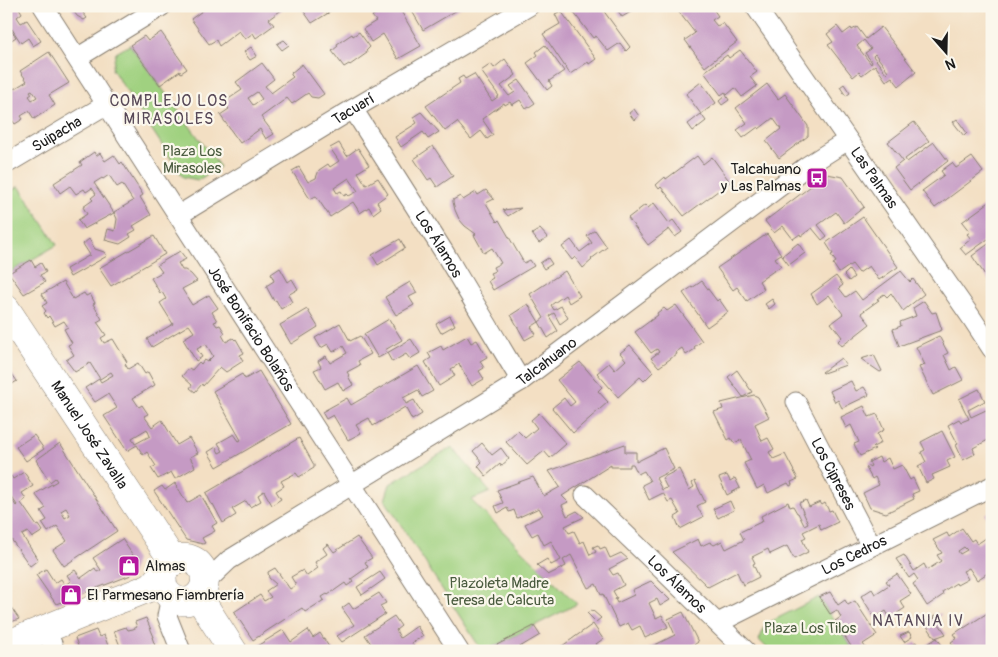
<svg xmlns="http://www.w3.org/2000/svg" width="998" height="657" font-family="Pangolin,sans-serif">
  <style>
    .green { fill: #a0d180; stroke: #5e764e }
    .building { fill: #c59ac4; fill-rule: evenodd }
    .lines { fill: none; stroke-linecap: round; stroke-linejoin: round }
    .street-casing { stroke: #887e70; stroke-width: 21 }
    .secondary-casing { stroke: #887e70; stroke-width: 29 }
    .street { stroke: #fff; stroke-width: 19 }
    .secondary { stroke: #fff; stroke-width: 28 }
    .labels { text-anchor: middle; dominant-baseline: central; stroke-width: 4.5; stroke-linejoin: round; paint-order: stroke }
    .street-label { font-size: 15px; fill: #1c1c1c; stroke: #fbf7ec }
    .park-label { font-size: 15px; fill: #4a5b3f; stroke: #fbf7ec }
    .poi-label { font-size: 15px; fill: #1c1c1c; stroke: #fbf7ec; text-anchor: start }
    .neighbourhood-label { font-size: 16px; letter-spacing: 1px; fill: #574857; stroke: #fbf7ec }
  </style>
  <rect width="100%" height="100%" fill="#fbf7ec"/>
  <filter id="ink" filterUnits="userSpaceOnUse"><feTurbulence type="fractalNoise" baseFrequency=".02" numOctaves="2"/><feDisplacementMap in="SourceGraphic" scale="10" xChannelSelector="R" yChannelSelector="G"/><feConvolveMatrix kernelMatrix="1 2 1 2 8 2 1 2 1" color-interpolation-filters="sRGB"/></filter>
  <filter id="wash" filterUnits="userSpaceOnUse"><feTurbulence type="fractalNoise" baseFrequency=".0096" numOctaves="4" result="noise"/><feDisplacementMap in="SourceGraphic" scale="20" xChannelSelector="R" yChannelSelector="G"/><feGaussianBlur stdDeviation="1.12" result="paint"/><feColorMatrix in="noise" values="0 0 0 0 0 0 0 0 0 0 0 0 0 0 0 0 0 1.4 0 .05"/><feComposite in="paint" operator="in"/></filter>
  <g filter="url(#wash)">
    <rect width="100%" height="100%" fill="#f3dfc3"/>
    <path class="green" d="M 130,45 L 220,167 L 198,180 L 183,177 L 112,69 L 116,53 Z
      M 19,186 L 57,245 L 9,273 L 6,268 L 6,194 Z
      M 452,447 L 490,492 L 471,500 L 577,604 L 485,651 L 482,651 L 385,500 L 390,484 Z
      M 819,597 L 854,651 L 770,651 L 759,640 L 766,624 Z"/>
    <g id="blocks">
      <path class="building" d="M 6,6 L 18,6 L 22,13 L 17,17 L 21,23 L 27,20 L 41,41 L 33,46 L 28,38 L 21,43 L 12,29 L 10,29 L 16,37 L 7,43 Z
        M 70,6 L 93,6 L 83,13 L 87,18 L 84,20 L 77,16 Z
        M 209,6 L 287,6 L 269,19 L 274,25 L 256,38 L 253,33 L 245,39 L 239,31 L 219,46 L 216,40 L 209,44 L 191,19 Z
        M 300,6 L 318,6 L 322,12 L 328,9 L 330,12 L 312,23 Z
        M 384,6 L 398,6 L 421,46 L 398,59 L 383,34 L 371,42 L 363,29 L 376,21 L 372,16 L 382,10 L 380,8 Z
        M 409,6 L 464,6 L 423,30 Z
        M 574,6 L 586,6 L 588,9 L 592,6 L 600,6 L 630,47 L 626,51 L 620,43 L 608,51 L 596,36 L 593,38 L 571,9 Z
        M 615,6 L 632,6 L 634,10 L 622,17 Z
        M 649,6 L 663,6 L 653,12 Z
        M 685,6 L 711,6 L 718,16 L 712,20 L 717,26 L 723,23 L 737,42 L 705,67 L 685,40 L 695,33 L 678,11 Z
        M 783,6 L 797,6 L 788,13 Z
        M 561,11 L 596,59 L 589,64 L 588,62 L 570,74 L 543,34 L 560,24 L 555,14 Z
        M 837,26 L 843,34 L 851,28 L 852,30 L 857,27 L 866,39 L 881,27 L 916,72 L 899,86 L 892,77 L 886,81 L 875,65 L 862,75 L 859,72 L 853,77 L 828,45 L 833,42 L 827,34 ZM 864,40 L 871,49 L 865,53 L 872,62 L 871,64 L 857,46 ZM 875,54 L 888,71 L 886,73 L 873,56 Z
        M 161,32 L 187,69 L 181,73 L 180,71 L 160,85 L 130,45 L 144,36 L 148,41 Z
        M 359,32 L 370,47 L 366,51 L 367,53 L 350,65 L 349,64 L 344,67 L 332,51 L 338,46 L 337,44 L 352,34 L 353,36 Z
        M 284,40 L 289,45 L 282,50 L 277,44 Z
        M 545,45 L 564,71 L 549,81 L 552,86 L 547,90 L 527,63 L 538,55 L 536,52 Z
        M 251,47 L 257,56 L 250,60 L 244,52 Z
        M 740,50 L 757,72 L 750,77 L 757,86 L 742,97 L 735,88 L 727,95 L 725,92 L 721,95 L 704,72 L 727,55 L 729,58 Z
        M 49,52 L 69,83 L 49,95 L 55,105 L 34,119 L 29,111 L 21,116 L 23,119 L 15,124 L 6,112 L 6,98 L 8,97 L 6,94 L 6,91 L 13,87 L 14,89 L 27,81 L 20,71 ZM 32,90 L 37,97 L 32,100 L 29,96 L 32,94 L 30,91 Z
        M 505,59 L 516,75 L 501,86 L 509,96 L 515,92 L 510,86 L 519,80 L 535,103 L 526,109 L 520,100 L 512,105 L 510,102 L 505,105 L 504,103 L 482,119 L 493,135 L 487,139 L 481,131 L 471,139 L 457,122 L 445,131 L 426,106 L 460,83 L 458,79 L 463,76 L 465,79 L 474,74 L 492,101 L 499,96 L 481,71 L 491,64 L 494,68 Z
        M 262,63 L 274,79 L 265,86 L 271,93 L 293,77 L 291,75 L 291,73 L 302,64 L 324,94 L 318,98 L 311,97 L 308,93 L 292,104 L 287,98 L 261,117 L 274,134 L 266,139 L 260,129 L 240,143 L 220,115 L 229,109 L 224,102 L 242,90 L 236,82 ZM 257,92 L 262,99 L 253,105 L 248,98 Z
        M 701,82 L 716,103 L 701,114 L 686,94 Z
        M 767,84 L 778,99 L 785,94 L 808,126 L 808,136 L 779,158 L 766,141 L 781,129 L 773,118 L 759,129 L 758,127 L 743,138 L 737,130 L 747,123 L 736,108 Z
        M 844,84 L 850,93 L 846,96 L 840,87 Z
        M 726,95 L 729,100 L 722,105 L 719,101 Z
        M 634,109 L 639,116 L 634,120 L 629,113 Z
        M 421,112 L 439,132 L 428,139 L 423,132 L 401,147 L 395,137 L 417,123 L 413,117 Z
        M 701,114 L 706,121 L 693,131 L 688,124 Z
        M 957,119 L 967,133 L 964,136 L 953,122 Z
        M 914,122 L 929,141 L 905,159 L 907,162 L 934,142 L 948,161 L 910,190 L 894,168 L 903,161 L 888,142 Z
        M 339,143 L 347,156 L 358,148 L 369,165 L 358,172 L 366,185 L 378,178 L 388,194 L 377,202 L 381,208 L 373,214 L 369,207 L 360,213 L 353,202 L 330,217 L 316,196 L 310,199 L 292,171 L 299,167 L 308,182 L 316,178 L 319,170 L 328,164 L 330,167 L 339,161 L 330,148 ZM 349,178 L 358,191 L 349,196 L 347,194 L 344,196 L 341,191 L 337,193 L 334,188 Z
        M 433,146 L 453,176 L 437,187 L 431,178 L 428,180 L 414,159 Z
        M 94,152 L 96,156 L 100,153 L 105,161 L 114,155 L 120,164 L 122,162 L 143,195 L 140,197 L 151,215 L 133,226 L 136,230 L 129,234 L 131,237 L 120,244 L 105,240 L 108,229 L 115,231 L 117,219 L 114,212 L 133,201 L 122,184 L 117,187 L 109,175 L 103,179 L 102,178 L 94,183 L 114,213 L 84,229 L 78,220 L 87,214 L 83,207 L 93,200 L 91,198 L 96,194 L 92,188 L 86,192 L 84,189 L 76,194 L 70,186 L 60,193 L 54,183 L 82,165 L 80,162 Z
        M 697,156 L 703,164 L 712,157 L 730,182 L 684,216 L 661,187 L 659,189 L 656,185 L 665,177 L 666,179 Z
        M 972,157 L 983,172 L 935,208 L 922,191 L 944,175 L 941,171 L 952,163 L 956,168 Z
        M 827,174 L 843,177 L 864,207 L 844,223 L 836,212 L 818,225 L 827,236 L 822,240 L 812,228 L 801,236 L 800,234 L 793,239 L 783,226 L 774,233 L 765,221 Z
        M 486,190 L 494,199 L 486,203 L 497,222 L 499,220 L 524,263 L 530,260 L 534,266 L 493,290 L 488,281 L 493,278 L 490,273 L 495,271 L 493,267 L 501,263 L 492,248 L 484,253 L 474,235 L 476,234 L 465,226 L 459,219 L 455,210 L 453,202 L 453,200 L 460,196 L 463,200 L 476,192 L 478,195 Z
        M 992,200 L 992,285 L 972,256 L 991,242 L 988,239 L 966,255 L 960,248 L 971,239 L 967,234 L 970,232 L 962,222 Z
        M 654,203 L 669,223 L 673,220 L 682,232 L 675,237 L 669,229 L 648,245 L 628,218 L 645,205 L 648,208 Z
        M 521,208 L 508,216 L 503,210 Z
        M 863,217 L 898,267 L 879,280 L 869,266 L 859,273 L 852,264 L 839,273 L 833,264 L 836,262 L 831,255 L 833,254 L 826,243 Z
        M 540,229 L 548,238 L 539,243 L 532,234 Z
        M 595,230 L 607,247 L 591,259 L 592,260 L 583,268 L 575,257 L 572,260 L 562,247 L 571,240 L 580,252 L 592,243 L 587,236 Z
        M 767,234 L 781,254 L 775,258 L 781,266 L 759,281 L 764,289 L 747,301 L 737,287 L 733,290 L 717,268 Z
        M 154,236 L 165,254 L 111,286 L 99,268 Z
        M 89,239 L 95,249 L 104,252 L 107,256 L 70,277 L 66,269 L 90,255 L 83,244 Z
        M 400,239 L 405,248 L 378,265 L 372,255 Z
        M 798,243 L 805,253 L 789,265 L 782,256 Z
        M 180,251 L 186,259 L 178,263 L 182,270 L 185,270 L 191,274 L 197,281 L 182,289 L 192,305 L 209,295 L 218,308 L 212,312 L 217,321 L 214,322 L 217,326 L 220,325 L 225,333 L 222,335 L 226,342 L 233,338 L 235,340 L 236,339 L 244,353 L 240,355 L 243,361 L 226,372 L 220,367 L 203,386 L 202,384 L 195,392 L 190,388 L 192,385 L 182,376 L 189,368 L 192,370 L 199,362 L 201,364 L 204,360 L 207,362 L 213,356 L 206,344 L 197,349 L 202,357 L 196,361 L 183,339 L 194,332 L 189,325 L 152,347 L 147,339 L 173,324 L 160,303 L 166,299 L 162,292 L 160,293 L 151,278 L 162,272 L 157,265 Z
        M 548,258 L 552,264 L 544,269 L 540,263 Z
        M 31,260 L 35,267 L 41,263 L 46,272 L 40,275 L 45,282 L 24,294 L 9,273 Z
        M 280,268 L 288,282 L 292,279 L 298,289 L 288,295 L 292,302 L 281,309 L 276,300 L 274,301 L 266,286 L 274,281 L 271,274 Z
        M 849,270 L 854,277 L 849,281 L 844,275 Z
        M 565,271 L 580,296 L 569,303 L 565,295 L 551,305 L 554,310 L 561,306 L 568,318 L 560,324 L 554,313 L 549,316 L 558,331 L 548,338 L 539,322 L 531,327 L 536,334 L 525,340 L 511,315 L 528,304 L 539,322 L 544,318 L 530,294 Z
        M 901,271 L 910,282 L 913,279 L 924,294 L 903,311 L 891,293 L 887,297 L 884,294 L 877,299 L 879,300 L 861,313 L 870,324 L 842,346 L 838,341 L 842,337 L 831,323 L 843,314 L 829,295 L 817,304 L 811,294 L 836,276 L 843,285 L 839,288 L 846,297 L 855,291 L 862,300 Z
        M 702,281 L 717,301 L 719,299 L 728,312 L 707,327 L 683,293 L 692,287 L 692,288 Z
        M 63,282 L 73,299 L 84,293 L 86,296 L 90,294 L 95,303 L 93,304 L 102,319 L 97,322 L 106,335 L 101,338 L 104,343 L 113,339 L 127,362 L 125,364 L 128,369 L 138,363 L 145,374 L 148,372 L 155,385 L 133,398 L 139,407 L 142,405 L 148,414 L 144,416 L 152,427 L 162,420 L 177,445 L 189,438 L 198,453 L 190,457 L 195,467 L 175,479 L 171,472 L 158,479 L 151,468 L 156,466 L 147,452 L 143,455 L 137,445 L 127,451 L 104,416 L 117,408 L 108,394 L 95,402 L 85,388 L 99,379 L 101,382 L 113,375 L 111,372 L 100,379 L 90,363 L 75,372 L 66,360 L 74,355 L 68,345 L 72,343 L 64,329 L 68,327 L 64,321 L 55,326 L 49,316 L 47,318 L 44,313 L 46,311 L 42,306 L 47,303 L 42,294 ZM 147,429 L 150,436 L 135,444 L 132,438 Z
        M 410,282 L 417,293 L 409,297 L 414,305 L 396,315 L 385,297 Z
        M 772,299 L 775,304 L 769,309 L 765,304 Z
        M 924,301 L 932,313 L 936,312 L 942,330 L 899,346 L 893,329 L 901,326 L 900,322 L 916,316 L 913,308 Z
        M 676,305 L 702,341 L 694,347 L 695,349 L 686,355 L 682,348 L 676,352 L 677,354 L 659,367 L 651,358 L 659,352 L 657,349 L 651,353 L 635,332 L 658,315 L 657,313 L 664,308 L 667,311 Z
        M 307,309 L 318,327 L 291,344 L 280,325 Z
        M 450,316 L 455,325 L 441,333 L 436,324 Z
        M 389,319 L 402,340 L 385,350 L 387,353 L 378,358 L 364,334 Z
        M 340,323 L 350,341 L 360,336 L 371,354 L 358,361 L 360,365 L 347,372 L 349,375 L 348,376 L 353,385 L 343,391 L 338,382 L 325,389 L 314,370 L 321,367 L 318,361 L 326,356 L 330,363 L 347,353 L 343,346 L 333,352 L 328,344 L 321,348 L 315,338 Z
        M 467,336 L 471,343 L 477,340 L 487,357 L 480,361 L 484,368 L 479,371 L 484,379 L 472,386 L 459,364 L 451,369 L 455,376 L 439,386 L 425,362 L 431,358 L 428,353 L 441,346 L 443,350 Z
        M 939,336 L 948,353 L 944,355 L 951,370 L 956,367 L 963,380 L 933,395 L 919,367 L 925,365 L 916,347 Z
        M 411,339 L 420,353 L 410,359 L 406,354 L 392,362 L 387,353 Z
        M 630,345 L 653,372 L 644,381 L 640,377 L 618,397 L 597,373 L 609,363 L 615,370 L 626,360 L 620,353 Z
        M 874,355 L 882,371 L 880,372 L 861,359 Z
        M 841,358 L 846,365 L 823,373 L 822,372 Z
        M 580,362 L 602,387 L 598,391 L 608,402 L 573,433 L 552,408 L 564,398 L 570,406 L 575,402 L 557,380 Z
        M 418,366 L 433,391 L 422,397 L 418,390 L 403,398 L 406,404 L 414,400 L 422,414 L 412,420 L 405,407 L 373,426 L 369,418 L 356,425 L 361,433 L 348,440 L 333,415 L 326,419 L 322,412 L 347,398 L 351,405 Z
        M 737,370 L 752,392 L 743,397 L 728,377 Z
        M 259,371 L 291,424 L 217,467 L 208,452 L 216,447 L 219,453 L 223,451 L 218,443 L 234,434 L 239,441 L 241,440 L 213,391 L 242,374 L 245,379 Z
        M 12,374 L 17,381 L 6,388 L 6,378 Z
        M 851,381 L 856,391 L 864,387 L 869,395 L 842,408 L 838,400 L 835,402 L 830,391 Z
        M 979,389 L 985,401 L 968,410 L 971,417 L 986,410 L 992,422 L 992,447 L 988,440 L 973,448 L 975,454 L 963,460 L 956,445 L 958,444 L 948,425 L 959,419 L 961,422 L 969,419 L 959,399 Z
        M 754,395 L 758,397 L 769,417 L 755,424 L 762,441 L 768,438 L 774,449 L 769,452 L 773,459 L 785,454 L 798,479 L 791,482 L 792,485 L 790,486 L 788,483 L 768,493 L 764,485 L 757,489 L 744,463 L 751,460 L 741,440 L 734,443 L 731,438 L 728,440 L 714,412 L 723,409 L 721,403 Z
        M 864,406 L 869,417 L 877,414 L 884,430 L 877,434 L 881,443 L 873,447 L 875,449 L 860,456 L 854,444 L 859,442 L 851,425 L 846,428 L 841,417 Z
        M 539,413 L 566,444 L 550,458 L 544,451 L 527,465 L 506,442 L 518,431 L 525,438 L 537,428 L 531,420 Z
        M 942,431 L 955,457 L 947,461 L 950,467 L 932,475 L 934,479 L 926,483 L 918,466 L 926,462 L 921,452 L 925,450 L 921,442 Z
        M 34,435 L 44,449 L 26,461 L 16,447 Z
        M 299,438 L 314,465 L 314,468 L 299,477 L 296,473 L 281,481 L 284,486 L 276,491 L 281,499 L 272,505 L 264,491 L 258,495 L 261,501 L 250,507 L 246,501 L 232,509 L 236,515 L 223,523 L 213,504 L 212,505 L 206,493 Z
        M 60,443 L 117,531 L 64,566 L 53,550 L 67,541 L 57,526 L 48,532 L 42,523 L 47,520 L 41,511 L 46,508 L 35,494 L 57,481 L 55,478 L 50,482 L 36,460 ZM 66,508 L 70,515 L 65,518 L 61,511 Z
        M 482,443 L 492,455 L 501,448 L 509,459 L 501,466 L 500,464 L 486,476 L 478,466 L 482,462 L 473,451 Z
        M 625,444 L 625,452 L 636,452 L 636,462 L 664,448 L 674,469 L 656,478 L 662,490 L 667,488 L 662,478 L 679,469 L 689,490 L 694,487 L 692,483 L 695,481 L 705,502 L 697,506 L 703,517 L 680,529 L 675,517 L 680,514 L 672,500 L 668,502 L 663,493 L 649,500 L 642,485 L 650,481 L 644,471 L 638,474 L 633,464 L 630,464 L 630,467 L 611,467 L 611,465 L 562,496 L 568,502 L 562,505 L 567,516 L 577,511 L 584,517 L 565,526 L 569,533 L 574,531 L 580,543 L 584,541 L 590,555 L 596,552 L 593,547 L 598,545 L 600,549 L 605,547 L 610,558 L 621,553 L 628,559 L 609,569 L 613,575 L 618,573 L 624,585 L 613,591 L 617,598 L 615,599 L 617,603 L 634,595 L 632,590 L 651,581 L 670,600 L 660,606 L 657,599 L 649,603 L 656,618 L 662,615 L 668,627 L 645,638 L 640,626 L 632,630 L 628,623 L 619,627 L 603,594 L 601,595 L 596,584 L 588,588 L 571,555 L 563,560 L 566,566 L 548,575 L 537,565 L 547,559 L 551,565 L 561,560 L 551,541 L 544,545 L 538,533 L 532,536 L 525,524 L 543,515 L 539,508 L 517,518 L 514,510 L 509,512 L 507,508 L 498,513 L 495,506 L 503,503 L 497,490 L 533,477 L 544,496 L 560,487 L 549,471 Z
        M 879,457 L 881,462 L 888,458 L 893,469 L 902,465 L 910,480 L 913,478 L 919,491 L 912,494 L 914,499 L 886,513 L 870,508 L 863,493 L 879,485 L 875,477 L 872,479 L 866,468 L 871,466 L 869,462 Z
        M 24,472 L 33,486 L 22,493 L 26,499 L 21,503 L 37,526 L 39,525 L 43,531 L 32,538 L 28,532 L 22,535 L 38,560 L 30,566 L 6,532 L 6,491 L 16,506 L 17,505 L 6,489 L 6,479 L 11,476 L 13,479 Z
        M 727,475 L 730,481 L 735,478 L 740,488 L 727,495 L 719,478 Z
        M 175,483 L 187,503 L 201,495 L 217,523 L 212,526 L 215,531 L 202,538 L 205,543 L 203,544 L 186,540 L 154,491 L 162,486 L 165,490 Z
        M 806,500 L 809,507 L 820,502 L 822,505 L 825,503 L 829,511 L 832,510 L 838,522 L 821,530 L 819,524 L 803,532 L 806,537 L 802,539 L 808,552 L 794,559 L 787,546 L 770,554 L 768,549 L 752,557 L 755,563 L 753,564 L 759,577 L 743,585 L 737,572 L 708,587 L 672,552 L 698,539 L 701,546 L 710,542 L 714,545 L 722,541 L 726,549 L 744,540 L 740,532 L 763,521 L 761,516 L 788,502 L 790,507 L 793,506 L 797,513 L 798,513 L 804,525 L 808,523 L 799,503 Z
        M 730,501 L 734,510 L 718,518 L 713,509 Z
        M 992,511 L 992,525 L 985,514 Z
        M 962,528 L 971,541 L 974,539 L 977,544 L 992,534 L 992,570 L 977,580 L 969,568 L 963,571 L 968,579 L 957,585 L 956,583 L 942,592 L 943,595 L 927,606 L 913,584 L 918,580 L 914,574 L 909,578 L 896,559 L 904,555 L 914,571 L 924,564 L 927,570 L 941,561 L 937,555 L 942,553 L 933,540 L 947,533 L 949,537 ZM 964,547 L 967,550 L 960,554 L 958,551 Z
        M 357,537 L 372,558 L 365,562 L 368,567 L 351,579 L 353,582 L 347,586 L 345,583 L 328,595 L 327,594 L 322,597 L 324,600 L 305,612 L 302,608 L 253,640 L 234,612 L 260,595 L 264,601 L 271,597 L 266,591 L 276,584 L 269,578 L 268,572 L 275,568 L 290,589 L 296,585 L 291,577 L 303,570 L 307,576 L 318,568 L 315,562 L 327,554 L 323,548 L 328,544 L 334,552 Z
        M 122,539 L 136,560 L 131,575 L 56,604 L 36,575 L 46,569 L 55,583 L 61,579 L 65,585 L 71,581 L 67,575 L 75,570 L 81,578 L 95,568 L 97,572 L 101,570 L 93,558 Z
        M 380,572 L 385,579 L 362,595 L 357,587 Z
        M 897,574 L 911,594 L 900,601 L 905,608 L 890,618 L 886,611 L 875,618 L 861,596 L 872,589 L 875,594 L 889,585 L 886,581 Z
        M 830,592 L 838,605 L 845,600 L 848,605 L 855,601 L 877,635 L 863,644 L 868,651 L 854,651 L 835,621 L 841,617 L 837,610 L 830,614 L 819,597 Z
        M 379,593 L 386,603 L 380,606 L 385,614 L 342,642 L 337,636 L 354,625 L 342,608 L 349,603 L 353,609 Z
        M 6,600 L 19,619 L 6,624 Z
        M 592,610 L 601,618 L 596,622 L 587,613 Z
        M 683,612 L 698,642 L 694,645 L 697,651 L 655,651 L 653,648 L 650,650 L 649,648 L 675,635 L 668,619 Z
        M 989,612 L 992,615 L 992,651 L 957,651 L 951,642 L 957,638 L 954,634 L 964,627 L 964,628 Z
        M 941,613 L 941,615 L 935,618 L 946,634 L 935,638 L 925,623 L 935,618 L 934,616 Z
        M 394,616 L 401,626 L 396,630 L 400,638 L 417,626 L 423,636 L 412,643 L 418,651 L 376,651 L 365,635 Z
        M 146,618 L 154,637 L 152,637 L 155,646 L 143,651 L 122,651 L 114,631 L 126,627 L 128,630 L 133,629 L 137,627 L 135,622 Z
        M 593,624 L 603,639 L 596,644 L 601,651 L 559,651 L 558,649 Z
        M 534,626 L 540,635 L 513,651 L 485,651 Z
        M 96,630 L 99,637 L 104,635 L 110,651 L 73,651 L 72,648 L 78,646 L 75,638 Z
        M 283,630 L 291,642 L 308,630 L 313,638 L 320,633 L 331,650 L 333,648 L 334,651 L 260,651 L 257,646 Z
        M 909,632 L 912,637 L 904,642 L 900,636 Z
        M 937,638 L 946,651 L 900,651 L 916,642 L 920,649 Z"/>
    </g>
  </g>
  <g filter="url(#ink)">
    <use href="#blocks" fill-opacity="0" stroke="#887e70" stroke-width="1"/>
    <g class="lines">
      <g class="street-casing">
        <g id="street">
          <path id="s1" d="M 43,6 L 459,651"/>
          <path id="s2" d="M 755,6 L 971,317 L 992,349"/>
          <path d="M 77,58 L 162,6"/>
          <path id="s3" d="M 353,109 L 444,252 L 521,381"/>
          <path id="s4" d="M 6,164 L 107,104"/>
          <path id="s5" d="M 179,215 L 353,109 L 529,6"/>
          <path id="s6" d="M 796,402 L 871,546"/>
          <path id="s7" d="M 585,495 L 746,651"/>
          <path id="s8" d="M 205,583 L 229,560 L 521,381 L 807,166 L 848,140"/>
          <path d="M 171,597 L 167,616 L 181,651"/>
          <path id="s9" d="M 718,623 L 992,486"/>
          <path d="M 46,629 L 55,651"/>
        </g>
      </g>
      <g class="secondary-casing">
        <g id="secondary">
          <path id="s10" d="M 6,309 L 173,561"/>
          <path d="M 198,596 L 233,651"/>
          <path d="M 6,645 C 38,632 70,619 102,606 C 117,600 133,595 148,588 C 161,582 164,561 181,558 C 198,556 210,574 203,589 C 192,613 155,600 164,570"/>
        </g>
      </g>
      <use href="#street" class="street"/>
      <use href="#secondary" class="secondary"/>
    </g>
  </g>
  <defs>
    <g id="bus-square" transform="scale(1.125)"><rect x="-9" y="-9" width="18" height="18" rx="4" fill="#b5179e" stroke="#fbf7ec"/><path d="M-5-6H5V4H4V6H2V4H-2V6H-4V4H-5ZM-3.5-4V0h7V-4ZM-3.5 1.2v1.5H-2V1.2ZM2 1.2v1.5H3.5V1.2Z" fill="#fff"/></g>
    <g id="shop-square" transform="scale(1.125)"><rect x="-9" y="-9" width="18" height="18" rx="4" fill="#b5179e" stroke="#fbf7ec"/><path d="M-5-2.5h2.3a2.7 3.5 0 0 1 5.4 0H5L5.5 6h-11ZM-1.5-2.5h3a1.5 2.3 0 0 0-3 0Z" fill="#fff"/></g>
  </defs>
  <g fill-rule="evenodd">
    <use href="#bus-square" x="817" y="178"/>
    <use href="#shop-square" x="129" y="566"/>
    <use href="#shop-square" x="71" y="595"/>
  </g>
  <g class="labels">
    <g class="street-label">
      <text stroke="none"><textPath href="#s5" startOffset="204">Tacuarí</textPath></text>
      <text stroke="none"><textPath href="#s4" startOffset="59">Suipacha</textPath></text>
      <text stroke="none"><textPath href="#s2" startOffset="209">Las Palmas</textPath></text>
      <text stroke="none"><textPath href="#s3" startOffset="160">Los Álamos</textPath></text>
      <text stroke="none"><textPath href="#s1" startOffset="384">José Bonifacio Bolaños</textPath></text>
      <text stroke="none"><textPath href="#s8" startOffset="408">Talcahuano</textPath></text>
      <text stroke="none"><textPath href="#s10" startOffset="151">Manuel José Zavalla</textPath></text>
      <text stroke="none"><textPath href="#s6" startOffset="81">Los Cipreses</textPath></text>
      <text stroke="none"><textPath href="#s9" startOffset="152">Los Cedros</textPath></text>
      <text stroke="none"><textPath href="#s7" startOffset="128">Los Álamos</textPath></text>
    </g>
    <g class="park-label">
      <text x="192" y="151">Plaza Los<tspan x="192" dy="17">Mirasoles</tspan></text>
      <text x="499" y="583">Plazoleta Madre<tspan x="499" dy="17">Teresa de Calcuta</tspan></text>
      <text x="810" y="628">Plaza Los Tilos</text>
    </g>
    <g class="poi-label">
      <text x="801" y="169" text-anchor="end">Talcahuano<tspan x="801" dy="17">y Las Palmas</tspan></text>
      <text x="145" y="566">Almas</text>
      <text x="87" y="595">El Parmesano Fiambrería</text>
    </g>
    <g class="neighbourhood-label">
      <text x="169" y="101">COMPLEJO LOS<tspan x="169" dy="18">MIRASOLES</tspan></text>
      <text x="918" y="621">NATANIA IV</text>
    </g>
  </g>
  <rect width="998" height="657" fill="none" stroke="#fbf7ec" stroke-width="25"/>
  <g transform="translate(946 52) rotate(160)" stroke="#fbf7ec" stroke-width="4" paint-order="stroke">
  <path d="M0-4L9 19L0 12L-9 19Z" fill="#1c1c1c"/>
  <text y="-8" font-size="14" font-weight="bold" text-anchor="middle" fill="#1c1c1c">N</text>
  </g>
</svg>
